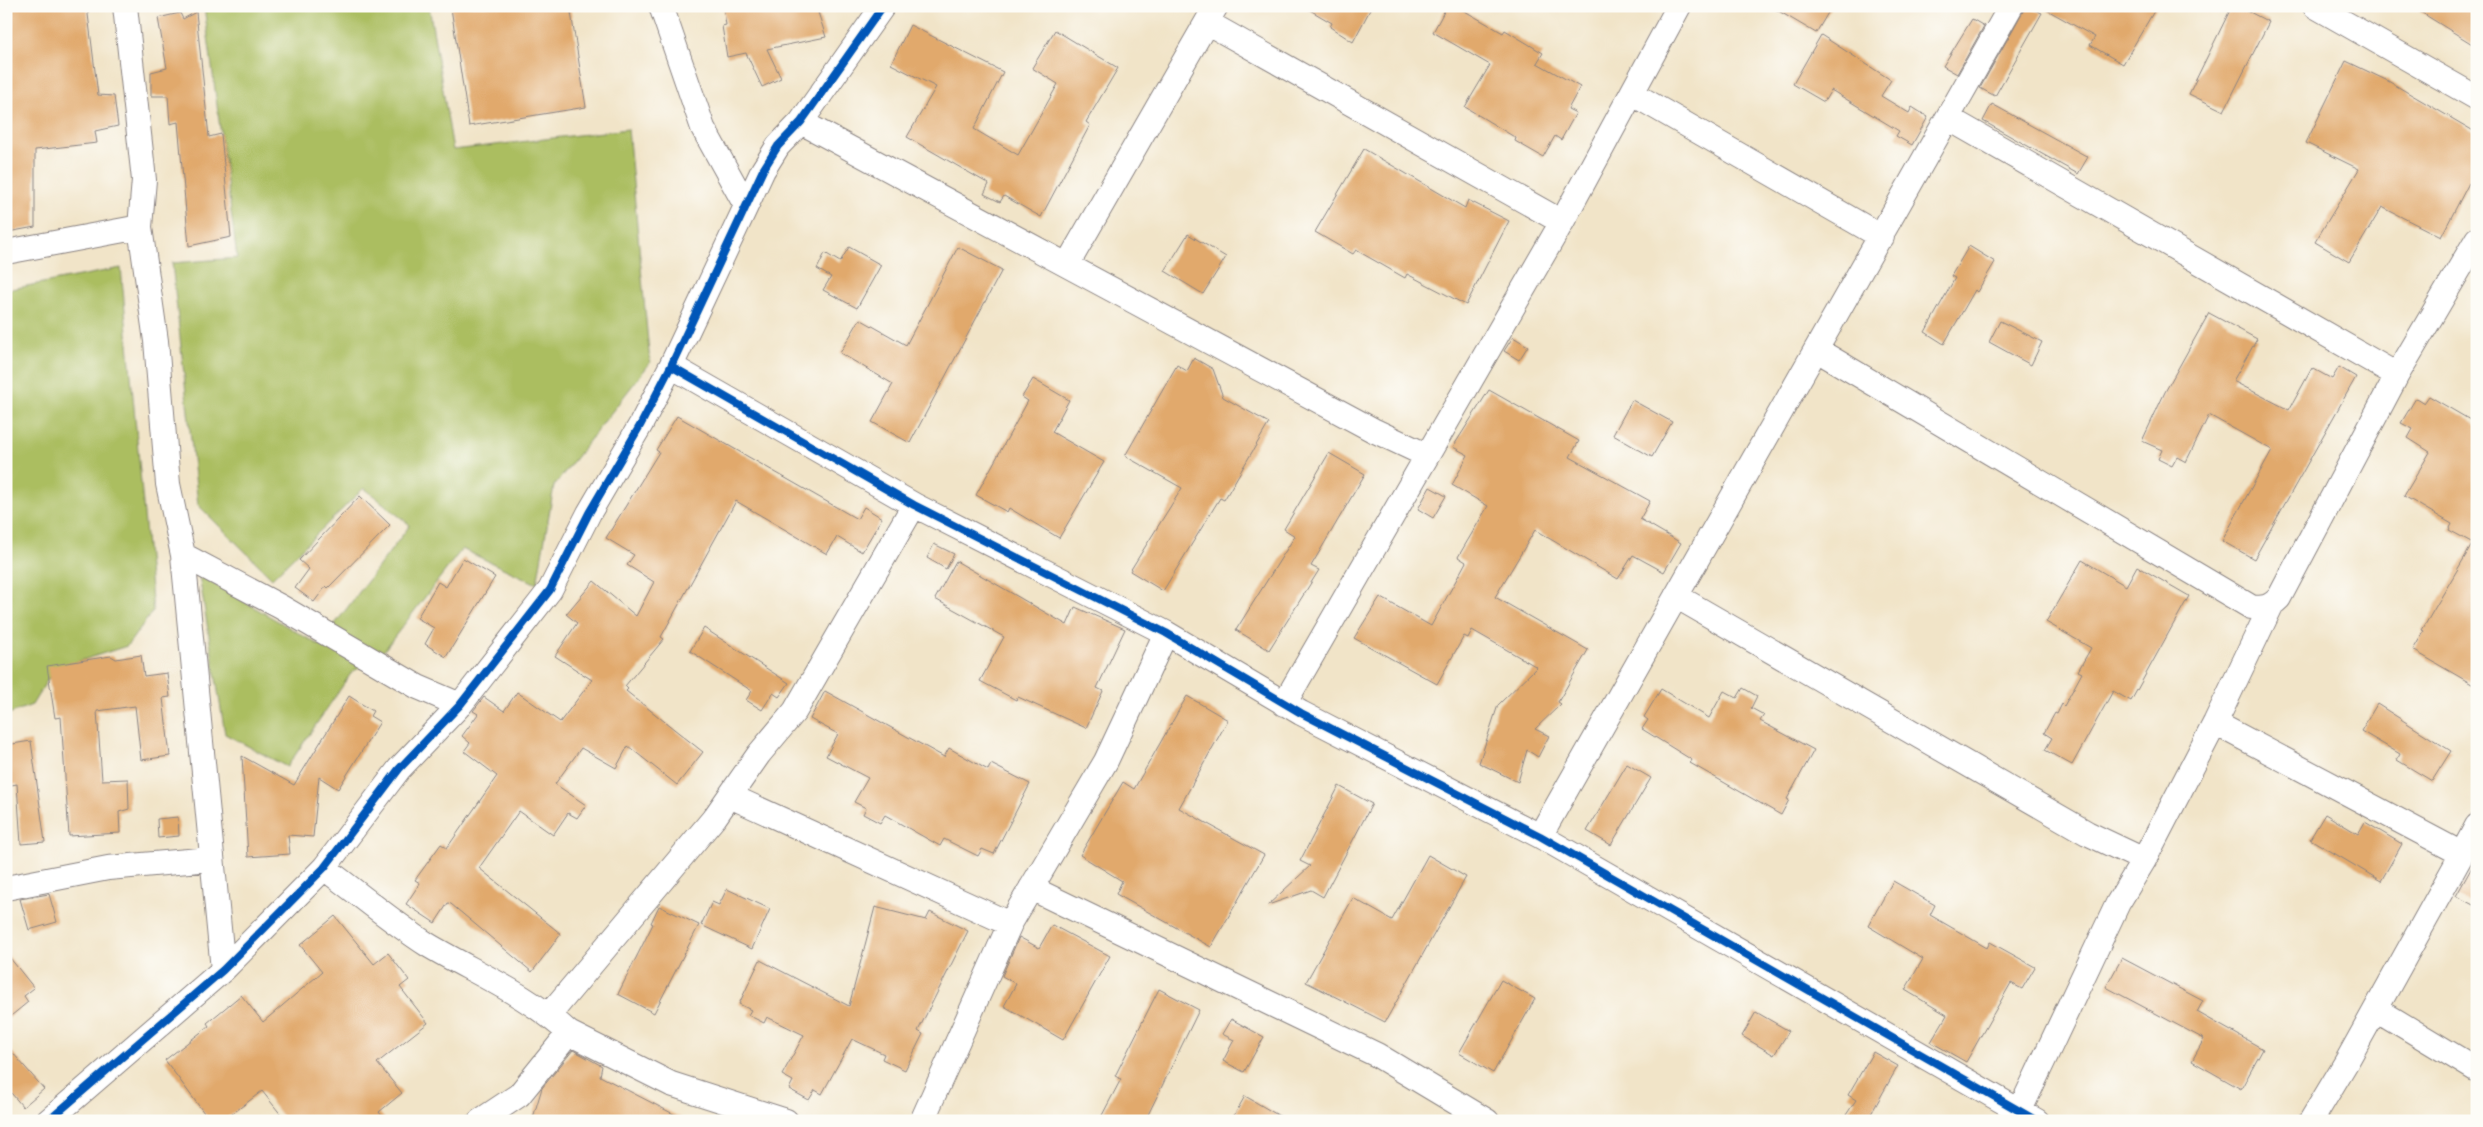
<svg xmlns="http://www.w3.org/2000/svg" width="2483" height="1127" font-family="'Patrick Hand',sans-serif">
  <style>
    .green { fill: #abbe61; stroke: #66704e }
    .building { fill: #e1a96c }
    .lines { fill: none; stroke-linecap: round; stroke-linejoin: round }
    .minor-casing { stroke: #8a8382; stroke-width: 26 }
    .minor { stroke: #fff; stroke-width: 24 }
    .cycleway-casing { stroke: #fdfcf7; stroke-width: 11 }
    .cycleway { stroke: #0057b8; stroke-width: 8 }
  </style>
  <rect width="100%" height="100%" fill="#fdfcf7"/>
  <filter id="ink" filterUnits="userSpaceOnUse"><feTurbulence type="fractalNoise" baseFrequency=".02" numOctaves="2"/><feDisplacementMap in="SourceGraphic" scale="10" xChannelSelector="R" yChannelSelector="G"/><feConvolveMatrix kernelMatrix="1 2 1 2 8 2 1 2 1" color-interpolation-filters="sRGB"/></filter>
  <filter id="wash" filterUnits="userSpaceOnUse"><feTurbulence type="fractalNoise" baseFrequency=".0096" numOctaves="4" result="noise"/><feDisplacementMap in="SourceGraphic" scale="20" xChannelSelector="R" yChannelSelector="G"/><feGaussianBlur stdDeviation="1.12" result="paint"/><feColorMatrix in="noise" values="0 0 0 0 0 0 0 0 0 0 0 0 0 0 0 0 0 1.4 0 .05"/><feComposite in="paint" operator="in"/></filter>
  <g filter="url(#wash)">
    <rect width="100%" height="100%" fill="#f1e4c8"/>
    <path class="green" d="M 204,6 L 429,6 L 453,150 L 628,129 L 650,363 L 554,486 L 537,584 L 462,549 L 379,657 L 352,672 L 287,767 L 225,734 L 199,575 L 319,645 L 410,525 L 364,488 L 272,578 L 198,505 L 172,263 L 237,258 Z
      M 121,268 L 153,611 L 127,646 L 54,669 L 32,705 L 6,715 L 6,290 Z"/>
    <g id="blocks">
      <path class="building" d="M 6,6 L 87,6 L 98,95 L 114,96 L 118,126 L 95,131 L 97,143 L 35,150 L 35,227 L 8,232 Z
        M 461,6 L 570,6 L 586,107 L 469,126 L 451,8 Z
        M 723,6 L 816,6 L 826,37 L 767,49 L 781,78 L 762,87 L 746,53 L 727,57 L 722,26 L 726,25 Z
        M 1303,6 L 1372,6 L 1353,42 L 1330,27 L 1332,23 Z
        M 1447,6 L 1456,6 L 1503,33 L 1505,30 L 1543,53 L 1537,63 L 1580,87 L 1568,109 L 1576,113 L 1561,140 L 1555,136 L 1543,157 L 1515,141 L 1516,138 L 1465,107 L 1490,65 L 1433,32 Z
        M 1770,6 L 1832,6 L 1816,33 Z
        M 2026,6 L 2042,13 L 1995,96 L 1980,88 Z
        M 2040,6 L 2157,6 L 2123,64 L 2090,45 L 2095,37 Z
        M 2232,6 L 2238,6 L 2269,22 L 2224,111 L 2189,94 Z
        M 2411,6 L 2477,6 L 2477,47 Z
        M 196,12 L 209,137 L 221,134 L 231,237 L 189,246 L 178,122 L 170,124 L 168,96 L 151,96 L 151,72 L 167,68 L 158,18 L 180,13 L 183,19 Z
        M 1972,19 L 1984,26 L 1957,74 L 1943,66 Z
        M 910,25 L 1003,72 L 974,129 L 1018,155 L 1058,84 L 1032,68 L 1055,30 L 1118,68 L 1086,122 L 1090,125 L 1041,217 L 1004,196 L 1000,202 L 984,194 L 989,184 L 907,137 L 936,87 L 891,64 Z
        M 1821,35 L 1891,80 L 1881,96 L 1909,113 L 1912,107 L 1928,117 L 1912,145 L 1896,136 L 1899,131 L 1831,90 L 1824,102 L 1793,84 Z
        M 2346,61 L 2388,81 L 2477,133 L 2477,187 L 2469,183 L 2441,237 L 2382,207 L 2349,262 L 2315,242 L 2359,169 L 2306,143 Z
        M 1992,104 L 2088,157 L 2078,174 L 1983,121 Z
        M 1364,149 L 1465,208 L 1468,200 L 1509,221 L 1466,305 L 1407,274 L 1405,278 L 1356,250 L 1353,254 L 1315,232 Z
        M 1188,234 L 1226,257 L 1203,294 L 1165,271 Z
        M 1969,246 L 1995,262 L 1977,292 L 1975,290 L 1944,344 L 1925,332 L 1955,278 L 1951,276 Z
        M 849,247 L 881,265 L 857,308 L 823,290 L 831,277 L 817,269 L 825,253 L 840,262 Z
        M 958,247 L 1002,270 L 910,443 L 872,422 L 893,384 L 840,353 L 860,319 L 906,345 Z
        M 2209,313 L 2257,339 L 2233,381 L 2289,410 L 2312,368 L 2332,379 L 2339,367 L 2356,377 L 2254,559 L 2222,541 L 2272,450 L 2209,415 L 2186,462 L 2177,457 L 2172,466 L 2158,459 L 2162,450 L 2142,441 L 2165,392 Z
        M 2000,321 L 2042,342 L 2031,365 L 1989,342 Z
        M 1513,337 L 1528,346 L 1519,360 L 1504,351 Z
        M 1194,358 L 1213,369 L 1223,397 L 1269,423 L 1224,500 L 1220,498 L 1163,591 L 1130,571 L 1182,488 L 1125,456 L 1177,365 L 1187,371 Z
        M 1033,379 L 1069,400 L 1052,432 L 1104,462 L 1059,538 L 1009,508 L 1007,512 L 976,495 L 1028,401 L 1022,397 Z
        M 1489,390 L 1579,441 L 1570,457 L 1650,501 L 1640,519 L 1681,543 L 1664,572 L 1633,555 L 1618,579 L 1535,530 L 1495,597 L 1588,650 L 1558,702 L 1561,704 L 1535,729 L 1549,736 L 1538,757 L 1527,750 L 1518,782 L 1479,763 L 1498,705 L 1537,667 L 1472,630 L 1468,638 L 1464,636 L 1437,684 L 1354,638 L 1380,597 L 1431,626 L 1466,562 L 1458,557 L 1488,506 L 1452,485 L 1468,455 L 1453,447 Z
        M 2429,396 L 2477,424 L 2477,687 L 2413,650 L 2424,631 L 2422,630 L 2473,543 L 2449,530 L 2452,524 L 2404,496 L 2430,452 L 2408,438 L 2413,429 L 2401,423 L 2416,398 L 2424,403 Z
        M 1632,400 L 1672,422 L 1652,457 L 1613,435 Z
        M 677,416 L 857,519 L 864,507 L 882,518 L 862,552 L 837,537 L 827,554 L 736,501 L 661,637 L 664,639 L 625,686 L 628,689 L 626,691 L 703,752 L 677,785 L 628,746 L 616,768 L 581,748 L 555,784 L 586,805 L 577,818 L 568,813 L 553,835 L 519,811 L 479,868 L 561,934 L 532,972 L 451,904 L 448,903 L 435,923 L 406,904 L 420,883 L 415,880 L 441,844 L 447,848 L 497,776 L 464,751 L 470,743 L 462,736 L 478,714 L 473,711 L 484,697 L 504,711 L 517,692 L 560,722 L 592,680 L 555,656 L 577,623 L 566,614 L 594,581 L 636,616 L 654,582 L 627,565 L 634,555 L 606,538 L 659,452 L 656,450 Z
        M 1329,453 L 1365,474 L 1311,566 L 1319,570 L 1269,650 L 1236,630 L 1295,536 L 1284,529 Z
        M 1430,487 L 1446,496 L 1433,518 L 1418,509 Z
        M 360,496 L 390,525 L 328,588 L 326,586 L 314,602 L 295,588 L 309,569 L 299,560 Z
        M 934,544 L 954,554 L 946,569 L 927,558 Z
        M 463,558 L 495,577 L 446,657 L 425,644 L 434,628 L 417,618 L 438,582 L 446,587 Z
        M 2082,560 L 2126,586 L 2137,566 L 2189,596 L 2131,701 L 2113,691 L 2072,765 L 2045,750 L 2052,738 L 2044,733 L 2055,713 L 2057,714 L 2062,704 L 2064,706 L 2082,673 L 2078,671 L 2091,648 L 2046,622 Z
        M 956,561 L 1067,625 L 1075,607 L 1125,629 L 1097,688 L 1103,691 L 1086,728 L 1018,697 L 1016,700 L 980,681 L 1004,637 L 935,599 Z
        M 704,628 L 789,683 L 779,697 L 773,693 L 762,710 L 746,700 L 752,691 L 690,651 Z
        M 141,655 L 144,676 L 167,673 L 170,697 L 163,698 L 170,756 L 141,760 L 135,706 L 97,711 L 102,780 L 128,779 L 129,809 L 119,812 L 120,833 L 69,836 L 61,717 L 55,718 L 47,666 L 111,656 L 116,659 Z
        M 1743,688 L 1757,696 L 1751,708 L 1764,715 L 1760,721 L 1814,750 L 1787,799 L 1789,800 L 1781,815 L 1690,763 L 1692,760 L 1642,729 L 1648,720 L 1644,717 L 1661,689 L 1709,718 L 1724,691 L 1737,698 Z
        M 825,691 L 944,757 L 949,748 L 988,770 L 991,764 L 1030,784 L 994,854 L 982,849 L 978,856 L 944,839 L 940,846 L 885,815 L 880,823 L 863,814 L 866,808 L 854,802 L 868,778 L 826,756 L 838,734 L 810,719 Z
        M 349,696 L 373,711 L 370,716 L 380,722 L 338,789 L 319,777 L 313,837 L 288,835 L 290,854 L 248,857 L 242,756 L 294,785 Z
        M 1187,696 L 1228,720 L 1179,808 L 1264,855 L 1211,947 L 1116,894 L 1122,881 L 1080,855 L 1123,782 L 1134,789 Z
        M 2377,704 L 2451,751 L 2432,781 L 2397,760 L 2400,754 L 2361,731 Z
        M 31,741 L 45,842 L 21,844 L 17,784 L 6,786 L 6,745 Z
        M 1627,764 L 1651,778 L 1611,845 L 1587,831 Z
        M 1339,786 L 1372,804 L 1323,897 L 1311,890 L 1268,905 L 1310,866 L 1300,861 Z
        M 2325,814 L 2358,834 L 2365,822 L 2402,844 L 2381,881 L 2310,839 Z
        M 178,817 L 179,836 L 158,838 L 157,819 Z
        M 1428,855 L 1466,877 L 1385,1022 L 1306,982 L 1353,898 L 1392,920 Z
        M 2477,858 L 2477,907 L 2456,896 Z
        M 1893,881 L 1935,905 L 1930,915 L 1987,948 L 1990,942 L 2035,967 L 2022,989 L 2011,983 L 1966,1062 L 1931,1042 L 1947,1015 L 1905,990 L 1923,959 L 1868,926 Z
        M 727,889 L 770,909 L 752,949 L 701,925 L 712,902 L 719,905 Z
        M 49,894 L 57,922 L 29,930 L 20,899 Z
        M 659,906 L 699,925 L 654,1013 L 618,994 L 653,924 L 651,923 Z
        M 875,907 L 926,920 L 930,912 L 968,931 L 918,1031 L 923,1034 L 905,1070 L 882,1059 L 884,1054 L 852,1039 L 822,1094 L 815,1090 L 809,1100 L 789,1089 L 793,1081 L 782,1075 L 804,1035 L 767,1017 L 764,1023 L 748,1015 L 751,1010 L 739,1004 L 760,960 L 849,1006 Z
        M 335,916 L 374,964 L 388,953 L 409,980 L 400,987 L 428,1023 L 377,1063 L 402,1093 L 379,1112 L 386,1121 L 286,1121 L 262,1091 L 223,1121 L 210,1121 L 165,1060 L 209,1026 L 207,1023 L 241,995 L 263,1022 L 322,972 L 300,945 Z
        M 1052,925 L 1110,956 L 1063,1040 L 1004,1006 L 1016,984 L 1002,976 L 1019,937 L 1039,948 Z
        M 6,953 L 34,988 L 24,996 L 28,1002 L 6,1020 Z
        M 2122,958 L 2203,1001 L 2197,1012 L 2263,1049 L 2241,1089 L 2192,1061 L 2204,1039 L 2106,987 Z
        M 1501,980 L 1535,999 L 1493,1073 L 1459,1053 Z
        M 1159,989 L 1199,1010 L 1145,1121 L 1099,1121 L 1121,1079 L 1115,1076 Z
        M 1756,1012 L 1789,1031 L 1774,1055 L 1742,1036 Z
        M 1231,1019 L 1264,1037 L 1244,1072 L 1223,1061 L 1234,1040 L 1222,1034 Z
        M 6,1045 L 44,1089 L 23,1107 L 6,1087 Z
        M 573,1050 L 602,1066 L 600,1076 L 687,1121 L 532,1121 L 542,1088 Z
        M 1873,1052 L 1898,1066 L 1867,1121 L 1842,1121 L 1856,1100 L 1848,1095 Z
        M 1245,1096 L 1288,1121 L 1231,1121 Z"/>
    </g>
  </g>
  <g filter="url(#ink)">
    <use href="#blocks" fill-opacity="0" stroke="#8a8382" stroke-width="1"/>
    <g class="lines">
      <g class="minor-casing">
        <path id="minor" d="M 125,6 L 144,180 L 140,227 L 156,341 L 168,484 L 183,555 L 223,970
          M 661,6 L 703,128 L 745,204
          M 2315,6 L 2477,98
          M 1208,23 L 1562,222 L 1284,704
          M 1633,94 L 1882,237
          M 801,122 L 1373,430 L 1426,455
          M 1562,222 L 1679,6
          M 6,252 L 140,227
          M 1067,265 L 1216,6
          M 1817,350 L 2251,607 C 2264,609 2270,607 2279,598 L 2397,375 L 1948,118
          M 671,366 L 914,505 L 1166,633 L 1301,713 L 1540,836 L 2037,1121
          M 2397,375 L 2477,239
          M 183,555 L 281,607 L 418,687 L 460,705
          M 1676,596 L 2087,833 L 2144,860 L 2118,903 L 2020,1110
          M 2215,723 L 2462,854 L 2347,1061 L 2311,1121
          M 730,796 L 1010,924
          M 1540,836 L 2011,6
          M 2462,854 L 2477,826
          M 2144,860 L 2215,723 L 2271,606
          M 324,868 C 358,893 392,922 428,945 C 475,973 529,995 569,1033 L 519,1095 L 480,1121
          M 6,888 L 108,868 L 211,859
          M 1031,888 L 1377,1055 L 1487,1121
          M 2376,1009 L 2477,1070
          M 549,1015 L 715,817 L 759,754 L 795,711 L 914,505
          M 569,1033 L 671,1084 L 786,1121
          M 48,1121 L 223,970 L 324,868 L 399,769 L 460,705 L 550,590 L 589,513 L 641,424 L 671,366 L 763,170 L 778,146 L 801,122 L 883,6
          M 922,1121 L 1010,924 L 1106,761 L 1166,633"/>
      </g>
      <use href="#minor" class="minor"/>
      <g class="cycleway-casing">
        <path id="cycleway" d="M 671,366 L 914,505 L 1166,633 L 1301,713 L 1540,836 L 2037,1121
          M 48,1121 L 223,970 L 324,868 L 399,769 L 460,705 L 550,590 L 589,513 L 641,424 L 671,366 L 763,170 L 778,146 L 801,122 L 883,6"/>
      </g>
      <use href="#cycleway" class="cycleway"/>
    </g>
  </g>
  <rect width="2483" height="1127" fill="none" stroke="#fdfcf7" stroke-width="25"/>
</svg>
